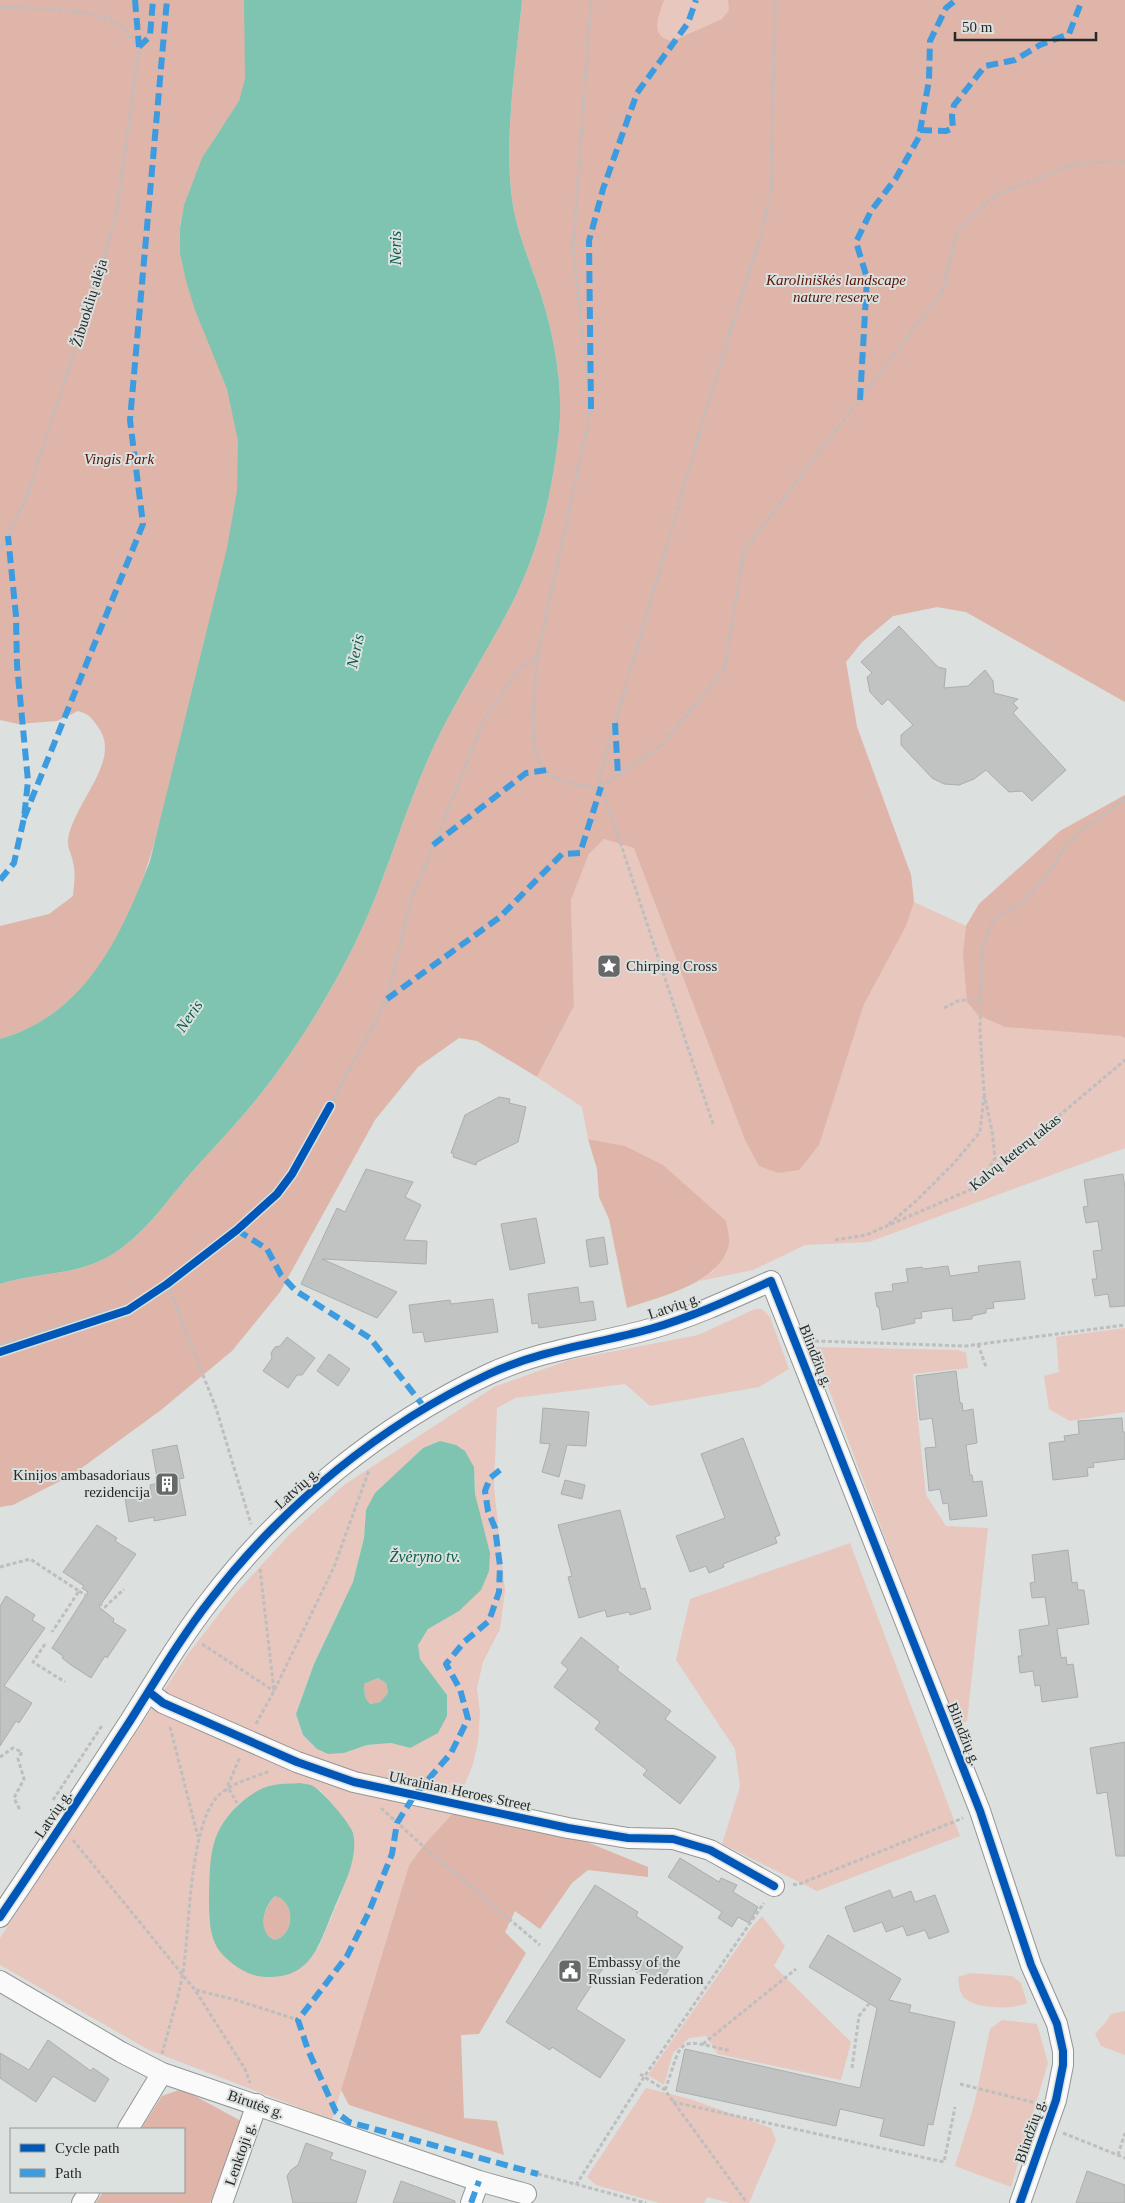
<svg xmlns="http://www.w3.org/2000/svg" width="1125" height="2203" font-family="Georgia,serif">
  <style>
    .green { fill: #e8c7be; fill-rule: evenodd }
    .forest { fill: #dfb5a9 }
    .water { fill: #7ec4b0; fill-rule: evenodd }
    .building { fill: #c0c3c1; stroke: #acaead }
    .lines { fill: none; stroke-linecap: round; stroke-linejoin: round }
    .street-casing { stroke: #939694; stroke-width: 22 }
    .path { stroke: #bebebe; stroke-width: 3; stroke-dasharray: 4 2.5; stroke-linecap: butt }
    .street { stroke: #fafafa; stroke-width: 20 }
    .quiet { stroke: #3d9ce0; stroke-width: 6; stroke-dasharray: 12 6; stroke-linecap: butt }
    .cycleway-casing { stroke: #dbe1df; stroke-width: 11 }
    .cycleway { stroke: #0057b8; stroke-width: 8 }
    .labels { text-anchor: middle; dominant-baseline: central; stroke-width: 4; stroke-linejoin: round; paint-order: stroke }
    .park-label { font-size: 15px; font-style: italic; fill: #5a1304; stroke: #dbe1df }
    .street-label { font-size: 15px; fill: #272928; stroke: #dbe1df }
    .poi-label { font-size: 15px; fill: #272928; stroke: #dbe1df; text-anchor: start }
    .water-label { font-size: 16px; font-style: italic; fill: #095d4b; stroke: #dbe1df }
  </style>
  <rect width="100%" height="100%" fill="#dce0de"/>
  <path class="green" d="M 522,0 L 1125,0 L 1125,702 L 966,612 L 937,607 L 893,616 L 862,642 L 846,662 L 857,727 L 911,875 L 914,902 L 966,926 L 979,904 L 1060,831 L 1125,795 L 1125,1148 L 869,1242 L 805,1245 L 753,1270 L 699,1281 L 715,1270 L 625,1146 L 588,1139 L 582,1107 L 537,1077 L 574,1006 L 571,900 L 589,854 L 604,839 L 634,847 Z
    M 755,1309 L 762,1309 L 770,1317 L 789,1369 L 759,1387 L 650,1406 L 625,1384 L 515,1398 L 497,1408 L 494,1487 L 505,1590 L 500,1629 L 483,1662 L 477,1688 L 480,1712 L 478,1742 L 473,1764 L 453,1813 L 423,1846 L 409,1865 L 332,2120 L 149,2050 L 0,1965 L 0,1938 L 188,1654 L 233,1596 L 290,1534 L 344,1485 L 494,1387 L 569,1360 L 698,1335 ZM 423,1448 L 474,1467 L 475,1494 L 481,1523 L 459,1611 L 428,1629 L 417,1645 L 420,1659 L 447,1695 L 410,1748 L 391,1743 L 367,1745 L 344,1753 L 328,1754 L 317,1749 L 303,1735 L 296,1714 L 314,1664 L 353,1582 L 364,1538 L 366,1510 L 399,1471 ZM 273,1785 L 320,1790 C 327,1799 350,1823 352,1833 C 361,1862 328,1921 318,1949 L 209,1923 C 210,1861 205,1810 273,1785 Z
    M 1125,1328 L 1125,1412 L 1070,1421 L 1049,1409 L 1044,1376 L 1059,1372 L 1056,1337 Z
    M 813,1347 L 958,1350 L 966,1353 L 968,1368 L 913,1374 L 926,1495 L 946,1526 L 988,1528 L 967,1721 L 961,1724 L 952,1716 Z
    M 850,1543 L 960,1836 L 817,1891 L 722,1844 L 740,1787 L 735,1749 L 676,1660 L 690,1599 Z
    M 762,1916 L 785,1946 L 774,1966 L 851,2042 L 841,2080 L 718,2054 L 706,2036 L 689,2038 L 673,2053 L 664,2085 L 648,2075 L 752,1927 Z
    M 970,1973 L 1012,1976 L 1021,1983 L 1027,2003 C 1014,2010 968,2010 961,1993 C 959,1989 959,1982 958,1977 Z
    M 1125,2011 L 1125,2055 L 1101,2046 L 1095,2034 L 1106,2022 L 1111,2014 Z
    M 1002,2020 L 1037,2024 L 1048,2063 L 1011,2187 L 955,2166 L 974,2105 L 990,2029 Z
    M 646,2088 L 690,2099 L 771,2128 L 776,2140 L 749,2203 L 730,2203 L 707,2197 L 704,2203 L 659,2203 L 596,2185 L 587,2177 Z"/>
  <path class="forest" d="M 0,0 L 244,0 C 247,32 252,72 239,102 C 233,116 221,127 214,140 C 200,164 181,204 180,231 C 178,288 211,336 227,389 C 232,404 235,423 238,439 C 246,500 218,587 203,647 C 192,695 180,744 168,792 C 154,847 139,903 109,952 C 83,993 47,1026 0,1039 L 0,926 L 49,914 L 73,896 C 74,884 76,874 73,862 C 72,855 67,847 68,840 C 73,803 123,760 98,727 C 92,718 89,714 78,711 L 57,721 L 18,724 L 0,720 Z
    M 522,0 L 664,0 C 659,15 648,38 673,41 L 722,19 L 729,10 L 728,0 L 1125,0 L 1125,702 L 966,612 L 937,607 L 893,616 L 862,642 L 846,662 L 857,727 L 911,875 L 914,902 L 906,926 L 864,1004 L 819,1145 L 799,1170 L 778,1173 L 759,1166 L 745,1140 L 634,848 L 604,839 L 589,854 L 571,900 L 574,1006 L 537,1077 L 477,1041 L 459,1038 L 418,1067 L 375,1120 L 280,1292 L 232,1351 L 161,1410 L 72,1475 L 13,1505 L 0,1507 L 0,1284 C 40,1271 78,1277 116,1252 C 149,1230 172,1193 199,1164 C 219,1142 240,1120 259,1096 C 301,1043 341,977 368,915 C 392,859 408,801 434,746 C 459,693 492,645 517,593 C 541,543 553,487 559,432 C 564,383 553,329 537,283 C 529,260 519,236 514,211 C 502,149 516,64 522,0 Z
    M 1125,795 L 1125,1038 L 1121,1036 L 1005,1027 L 978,1015 L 967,1002 L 963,954 L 966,926 L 979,904 L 1060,831 Z
    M 588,1139 L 625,1146 L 663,1165 L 726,1221 C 727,1228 730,1237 729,1244 C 720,1284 661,1296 627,1308 L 609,1219 L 599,1197 L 597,1169 Z
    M 378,1678 L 386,1683 L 388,1693 L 380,1702 L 370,1704 L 365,1697 L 364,1684 Z
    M 453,1813 L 587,1842 L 648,1867 L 648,1877 L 588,1870 L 572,1883 L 540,1929 L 515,1911 L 505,1932 L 526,1953 L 479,2034 L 461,2035 L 464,2118 L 497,2121 L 504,2155 L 349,2105 L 341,2090 L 409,1865 L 423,1846 Z
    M 275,1896 C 296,1901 295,1936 274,1940 C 256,1932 264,1907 275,1896 Z
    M 182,2089 L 241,2121 L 210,2203 L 96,2203 L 103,2192 L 184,2192 L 184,2129 L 141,2129 L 162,2096 Z"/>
  <path class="water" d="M 244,0 L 522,0 C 516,64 502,149 514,211 C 519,236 529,260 537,283 C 553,329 564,383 559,432 C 553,487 541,543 517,593 C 492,645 459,693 434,746 C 408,801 392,859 368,915 C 341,977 301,1043 259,1096 C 240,1120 219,1142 199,1164 C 172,1193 149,1230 116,1252 C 78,1277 40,1271 0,1284 L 0,1039 C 86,1014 120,938 150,861 L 227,548 L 237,491 L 238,441 L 227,389 L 195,310 L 186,281 L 180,253 L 180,228 L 184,205 L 202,158 L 239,101 L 245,79 Z
    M 440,1441 L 456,1445 L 465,1451 L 474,1467 L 475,1494 L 490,1553 L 489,1571 L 481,1590 L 459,1611 L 428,1629 L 418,1645 L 420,1659 L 447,1695 L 447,1716 L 438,1733 L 410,1748 L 391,1743 L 367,1745 L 344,1753 L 328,1754 L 317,1749 L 303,1735 L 296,1714 L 314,1664 L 353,1582 L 364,1538 L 366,1510 L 375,1493 L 423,1448 ZM 378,1678 L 386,1683 L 388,1693 L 380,1702 L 370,1704 L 365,1697 L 364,1684 Z
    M 300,1783 C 304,1784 308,1784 311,1785 C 321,1789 350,1823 353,1833 C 359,1858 343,1887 334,1909 C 319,1943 313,1977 269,1977 C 252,1977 239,1970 226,1958 C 209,1943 209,1920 209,1899 C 210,1856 209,1829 244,1800 C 253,1793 262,1787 274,1785 C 282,1783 292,1784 300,1783 ZM 275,1896 C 296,1901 295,1936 274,1940 C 257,1932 263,1907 275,1896 Z"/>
  <path class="building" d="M 899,626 L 938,667 L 946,669 L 944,688 L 968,686 L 985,670 L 993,681 L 994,693 L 1018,699 L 1013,703 L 1018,708 L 1013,713 L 1066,770 L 1032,801 L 1022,791 L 1009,792 L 986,770 L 974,779 L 959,785 L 944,784 L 932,778 L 901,745 L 901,735 L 913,725 L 888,699 L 882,705 L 870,692 L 867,677 L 872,673 L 861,662 Z
    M 499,1097 L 510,1099 L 509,1103 L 526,1107 L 518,1142 L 477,1162 L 476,1165 L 453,1157 L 454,1154 L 451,1153 L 465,1115 Z
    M 366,1169 L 413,1182 L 405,1197 L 421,1205 L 404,1240 L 427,1241 L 426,1264 L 322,1259 L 397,1292 L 377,1318 L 301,1284 L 337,1208 L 345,1212 Z
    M 1123,1174 L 1125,1189 L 1125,1306 L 1110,1307 L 1108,1294 L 1095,1296 L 1092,1279 L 1097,1279 L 1093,1251 L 1102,1250 L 1098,1221 L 1086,1223 L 1083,1207 L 1088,1206 L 1084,1180 Z
    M 536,1218 L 545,1263 L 510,1270 L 501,1224 Z
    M 604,1237 L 608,1264 L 590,1267 L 586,1240 Z
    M 1020,1261 L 1025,1299 L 993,1302 L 994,1308 L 986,1309 L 986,1313 L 972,1316 L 972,1319 L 953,1321 L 952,1308 L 921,1312 L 922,1318 L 914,1319 L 915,1323 L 882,1330 L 879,1307 L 877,1307 L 875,1293 L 893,1291 L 892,1284 L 908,1282 L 906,1269 L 922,1267 L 923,1269 L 948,1266 L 950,1276 L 979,1272 L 978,1266 Z
    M 578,1287 L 580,1303 L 593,1301 L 596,1320 L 539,1328 L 538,1323 L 532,1324 L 528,1294 Z
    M 493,1299 L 498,1332 L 425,1342 L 423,1332 L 413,1333 L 409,1305 L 450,1300 L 451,1304 Z
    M 287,1337 L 315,1358 L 302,1375 L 297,1375 L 288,1388 L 263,1371 L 272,1358 L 271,1353 L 275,1347 L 280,1346 Z
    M 329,1354 L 350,1369 L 338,1386 L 317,1371 Z
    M 956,1371 L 960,1403 L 962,1403 L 963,1411 L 973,1409 L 977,1443 L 966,1445 L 970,1475 L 972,1475 L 973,1482 L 982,1481 L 987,1516 L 950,1520 L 948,1503 L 943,1504 L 940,1489 L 929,1491 L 925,1448 L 936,1447 L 932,1418 L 920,1420 L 916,1376 Z
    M 543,1408 L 589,1412 L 586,1446 L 567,1445 L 559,1477 L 542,1472 L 550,1444 L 540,1443 Z
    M 1122,1418 L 1123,1432 L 1125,1432 L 1125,1459 L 1093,1463 L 1094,1467 L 1087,1468 L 1088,1476 L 1053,1480 L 1049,1443 L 1065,1441 L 1064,1436 L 1079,1434 L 1078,1421 Z
    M 743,1438 L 780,1535 L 775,1537 L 777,1543 L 723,1564 L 724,1567 L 709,1573 L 706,1566 L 690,1572 L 676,1536 L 725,1518 L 701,1454 Z
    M 177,1445 L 184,1478 L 179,1479 L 186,1515 L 154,1521 L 154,1517 L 129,1522 L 125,1498 L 151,1493 L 150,1485 L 158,1483 L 152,1450 Z
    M 565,1480 L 585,1485 L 582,1499 L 561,1494 Z
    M 620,1510 L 641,1589 L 645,1588 L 651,1609 L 630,1615 L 629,1612 L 607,1617 L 605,1610 L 579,1618 L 568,1577 L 572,1576 L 558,1525 Z
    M 97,1525 L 117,1538 L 115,1541 L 136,1554 L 99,1607 L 114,1619 L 113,1622 L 126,1630 L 107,1658 L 105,1656 L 91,1678 L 71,1665 L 62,1658 L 63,1656 L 52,1648 L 88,1592 L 82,1588 L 84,1586 L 63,1572 Z
    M 1068,1550 L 1072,1583 L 1077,1582 L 1078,1590 L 1084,1590 L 1089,1624 L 1057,1629 L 1061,1658 L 1066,1657 L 1067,1665 L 1073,1664 L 1078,1697 L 1042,1702 L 1040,1685 L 1035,1686 L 1033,1671 L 1020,1673 L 1018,1656 L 1022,1656 L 1019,1630 L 1049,1625 L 1045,1597 L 1032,1598 L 1030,1583 L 1035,1582 L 1032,1555 Z
    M 6,1596 L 35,1615 L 32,1620 L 45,1628 L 4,1686 L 32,1703 L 19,1723 L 16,1721 L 0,1746 L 0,1606 Z
    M 581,1637 L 619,1667 L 617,1670 L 671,1711 L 665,1719 L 716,1757 L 680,1804 L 643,1775 L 647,1770 L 595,1729 L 600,1722 L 554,1687 L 568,1669 L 561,1663 Z
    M 1125,1742 L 1125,1856 L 1116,1856 L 1107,1792 L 1097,1794 L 1090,1748 Z
    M 680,1858 L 719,1882 L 721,1878 L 737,1885 L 733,1892 L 758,1907 L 749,1923 L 738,1917 L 732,1927 L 718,1918 L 722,1912 L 668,1877 Z
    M 595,1885 L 638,1912 L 636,1916 L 683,1947 L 658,1986 L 611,1956 L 576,2009 L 625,2040 L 600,2078 L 552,2047 L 550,2050 L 506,2022 Z
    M 890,1890 L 893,1898 L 911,1891 L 915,1902 L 935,1895 L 949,1932 L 929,1939 L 925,1930 L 907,1936 L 903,1926 L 886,1932 L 882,1922 L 854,1932 L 845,1907 Z
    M 828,1935 L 901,1979 L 889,2000 L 911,2005 L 909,2012 L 955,2022 L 933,2125 L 928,2124 L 924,2146 L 880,2136 L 884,2119 L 840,2109 L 836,2126 L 676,2091 L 685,2049 L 860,2088 L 877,2008 L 809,1967 Z
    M 48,2040 L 91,2071 L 93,2068 L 109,2079 L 95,2102 L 53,2076 L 36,2102 L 0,2078 L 0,2053 L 29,2070 Z
    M 306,2143 L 333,2153 L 330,2159 L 366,2171 L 356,2203 L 293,2203 L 287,2176 L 291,2170 L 298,2165 Z
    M 1087,2171 L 1125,2185 L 1125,2203 L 1076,2203 Z
    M 401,2181 L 455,2201 L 455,2203 L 393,2203 Z"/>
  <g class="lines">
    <g class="street-casing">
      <path id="street" d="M 149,1692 L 163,1703 L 297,1762 L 354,1782 L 568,1828 L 628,1838 L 673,1839 L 710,1850 L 774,1886
        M 0,1917 C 44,1852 87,1787 130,1721 C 156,1680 181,1637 211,1599 C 283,1505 382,1424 489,1374 C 540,1350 596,1344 650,1329 C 692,1317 731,1299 771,1281 L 980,1811 L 1031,1965 L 1057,2024 L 1063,2051 L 1063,2065 L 1056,2100 L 1020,2203
        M 0,1981 L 121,2052 L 162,2073 L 479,2181 L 526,2194
        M 128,2129 L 162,2073
        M 82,2203 L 89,2192
        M 222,2203 L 257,2104
        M 471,2203 L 479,2181"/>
    </g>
    <path class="path" d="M 0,7 C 31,9 93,7 118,24 C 126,29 133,40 139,47 L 117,210 L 96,285 L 26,499 L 0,549
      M 537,657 C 536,685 528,736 539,761 C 548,782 582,787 601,787 L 663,744 L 725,668 L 744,550 L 942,292 L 957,231 L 995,195 L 1078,163 L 1125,162
      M 944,1008 L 960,1000 L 981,1001
      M 330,1106 L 387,999 L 411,900 L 485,718 L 520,668 L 537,657 L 591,409 L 573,249 L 591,0
      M 713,1124 L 599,778 L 712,390 L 761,235 L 771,192 L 775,0
      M 980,1183 L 995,1158 L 992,1131 L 984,1093 L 980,1030 L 982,949 L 994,919 L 1023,902 L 1042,881 L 1068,843 L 1081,831 L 1125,799
      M 889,1224 L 915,1202 L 954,1163 L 980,1132 L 984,1096
      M 835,1240 L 866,1235 L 972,1189 L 1125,1060
      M 167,1284 L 216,1408 L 251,1524
      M 815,1341 L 966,1346 L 1125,1325
      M 978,1344 L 986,1367
      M 0,1345 L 123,1306 L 128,1310
      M 0,1567 L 30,1559 L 79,1591 L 52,1632
      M 260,1569 L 274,1691
      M 79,1591 L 90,1598
      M 99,1603 L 105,1607 L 124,1589
      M 45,1644 L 33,1662 L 65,1682
      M 202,1644 L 274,1691
      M 256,1724 L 274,1691 L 334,1567 L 369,1470
      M 170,1727 L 198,1837
      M 0,1757 L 13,1748 L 22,1752 L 18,1759 L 24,1779 L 14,1798 L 20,1810
      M 229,1789 L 237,1803
      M 225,1792 L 240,1757
      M 53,1800 L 103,1724
      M 381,1808 L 423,1846 L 540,1945
      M 73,1840 L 195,1990 L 245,2069 L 250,2083
      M 793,1884 L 797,1885 L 963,1818
      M 196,1990 L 236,2000 L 298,2020
      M 703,2044 L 796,1969
      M 162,2054 C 169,2027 178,2000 183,1972 C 190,1927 189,1832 216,1798 C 229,1783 253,1778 270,1771
      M 852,2068 L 859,2016 L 872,2000
      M 640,2074 L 665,2090 L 747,2203
      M 960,2084 L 1036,2103
      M 665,2090 C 684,2038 673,2037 731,2051
      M 673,2102 L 944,2162 L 955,2107
      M 1063,2133 L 1125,2158
      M 1118,2155 L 1125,2133
      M 538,2174 L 646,2203
      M 576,2185 L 644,2077 L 764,1903"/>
    <use href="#street" class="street"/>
    <path class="quiet" d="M 135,0 L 139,47
      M 139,47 L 150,36 L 153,0
      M 920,130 L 946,131 L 953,128 L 952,116 L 954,105 L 985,66 L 1015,60 L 1040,45 L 1069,34 L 1082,0
      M 860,400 L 867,278 L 856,242 L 871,211 L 896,178 L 919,137 L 929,80 L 930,41 L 946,8 L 956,0
      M 591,409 L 589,241 L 603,189 L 637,93 L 688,23 L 696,0
      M 615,723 L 618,775
      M 24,818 L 143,524 L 130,420 L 167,0
      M 433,845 L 526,773 L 547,770
      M 0,880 L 14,863 L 24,818 L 28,781 L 17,665 L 16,616 L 8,536
      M 387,999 L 500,917 L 562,854 L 580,853 L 601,787
      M 237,1230 L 267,1249 L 281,1275 L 296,1291 L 370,1338 L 425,1408
      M 500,1470 L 490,1478 L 485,1491 L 488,1511 L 495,1528 L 500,1566 L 499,1592 L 489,1621 L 464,1642 L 446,1664 L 460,1689 L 468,1719 L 451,1753 L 414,1796 L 397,1823 L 392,1854 L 368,1914 L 347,1956 L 298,2020 L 308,2050 L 336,2112 L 349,2122 L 538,2174
      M 471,2203 L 479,2181"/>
    <g class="cycleway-casing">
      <path id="cycleway" d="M 0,1352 L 128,1310 L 167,1284 L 237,1230 L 277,1194 L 292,1174 L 330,1106
        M 149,1692 L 163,1703 L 297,1762 L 354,1782 L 568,1828 L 628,1838 L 673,1839 L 710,1850 L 774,1886
        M 0,1917 C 44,1852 87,1787 130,1721 C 156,1680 181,1637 211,1599 C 283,1505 382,1424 489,1374 C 540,1350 596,1344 650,1329 C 692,1317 731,1299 771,1281 L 980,1811 L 1031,1965 L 1057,2024 L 1063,2051 L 1063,2065 L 1056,2100 L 1020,2203"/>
    </g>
    <use href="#cycleway" class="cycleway"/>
  </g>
  <defs>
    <g id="sight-square" transform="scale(1.25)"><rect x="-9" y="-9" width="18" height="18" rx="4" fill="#666968" stroke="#dbe1df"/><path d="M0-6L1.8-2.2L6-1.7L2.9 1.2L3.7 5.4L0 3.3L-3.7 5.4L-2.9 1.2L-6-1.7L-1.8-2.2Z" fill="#fff"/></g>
    <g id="building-square" transform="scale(1.25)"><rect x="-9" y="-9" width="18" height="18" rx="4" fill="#666968" stroke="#dbe1df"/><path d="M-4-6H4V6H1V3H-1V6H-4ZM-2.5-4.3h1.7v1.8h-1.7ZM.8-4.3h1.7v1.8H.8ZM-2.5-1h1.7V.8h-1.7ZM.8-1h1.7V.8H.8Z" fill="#fff"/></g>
    <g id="civic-square" transform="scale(1.25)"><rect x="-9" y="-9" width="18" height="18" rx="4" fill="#666968" stroke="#dbe1df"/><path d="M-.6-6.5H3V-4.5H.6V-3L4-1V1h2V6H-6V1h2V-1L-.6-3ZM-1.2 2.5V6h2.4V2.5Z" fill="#fff"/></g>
  </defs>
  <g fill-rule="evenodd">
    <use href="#sight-square" x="609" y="966"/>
    <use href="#building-square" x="167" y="1484"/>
    <use href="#civic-square" x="570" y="1971"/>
  </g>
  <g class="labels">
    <g class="park-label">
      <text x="836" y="280">Karoliniškės landscape<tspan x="836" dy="17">nature reserve</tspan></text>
      <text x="119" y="459">Vingis Park</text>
    </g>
    <g class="street-label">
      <text transform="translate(89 303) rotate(-73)">Žibuoklių alėja</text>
      <text transform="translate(1015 1152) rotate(-39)">Kalvų keterų takas</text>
      <text transform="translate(674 1306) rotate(-19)">Latvių g.</text>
      <text transform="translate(816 1356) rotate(68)">Blindžių g.</text>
      <text transform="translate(297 1488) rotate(-42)">Latvių g.</text>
      <text transform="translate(964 1734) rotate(68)">Blindžių g.</text>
      <text transform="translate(460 1791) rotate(12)">Ukrainian Heroes Street</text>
      <text transform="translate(53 1814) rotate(-56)">Latvių g.</text>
      <text transform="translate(256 2104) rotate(19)">Birutės g.</text>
      <text transform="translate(1030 2131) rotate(-71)">Blindžių g.</text>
      <text transform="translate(240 2154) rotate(-71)">Lenktoji g.</text>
    </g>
    <g class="poi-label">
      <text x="626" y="966">Chirping Cross</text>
      <text x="150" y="1475" text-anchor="end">Kinijos ambasadoriaus<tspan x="150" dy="17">rezidencija</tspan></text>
      <text x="588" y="1962">Embassy of the<tspan x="588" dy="17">Russian Federation</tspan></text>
    </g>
    <g class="water-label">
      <text transform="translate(395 248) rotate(-90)">Neris</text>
      <text transform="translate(355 651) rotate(-78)">Neris</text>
      <text transform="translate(189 1016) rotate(-56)">Neris</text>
      <text x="425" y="1556">Žvėryno tv.</text>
    </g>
  </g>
  <rect x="10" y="2128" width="175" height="65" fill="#dbe1df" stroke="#939796"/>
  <rect x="20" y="2144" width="25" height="8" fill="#0057b8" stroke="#939796"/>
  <text x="55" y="2153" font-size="15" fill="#272928">Cycle path</text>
  <rect x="20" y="2169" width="25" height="8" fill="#3d9ce0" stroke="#939796"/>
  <text x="55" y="2178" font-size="15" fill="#272928">Path</text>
  <path d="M955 32v8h141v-8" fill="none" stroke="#272928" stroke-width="2.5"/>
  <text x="962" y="32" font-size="15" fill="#272928" stroke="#dbe1df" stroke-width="4" paint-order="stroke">50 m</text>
</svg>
